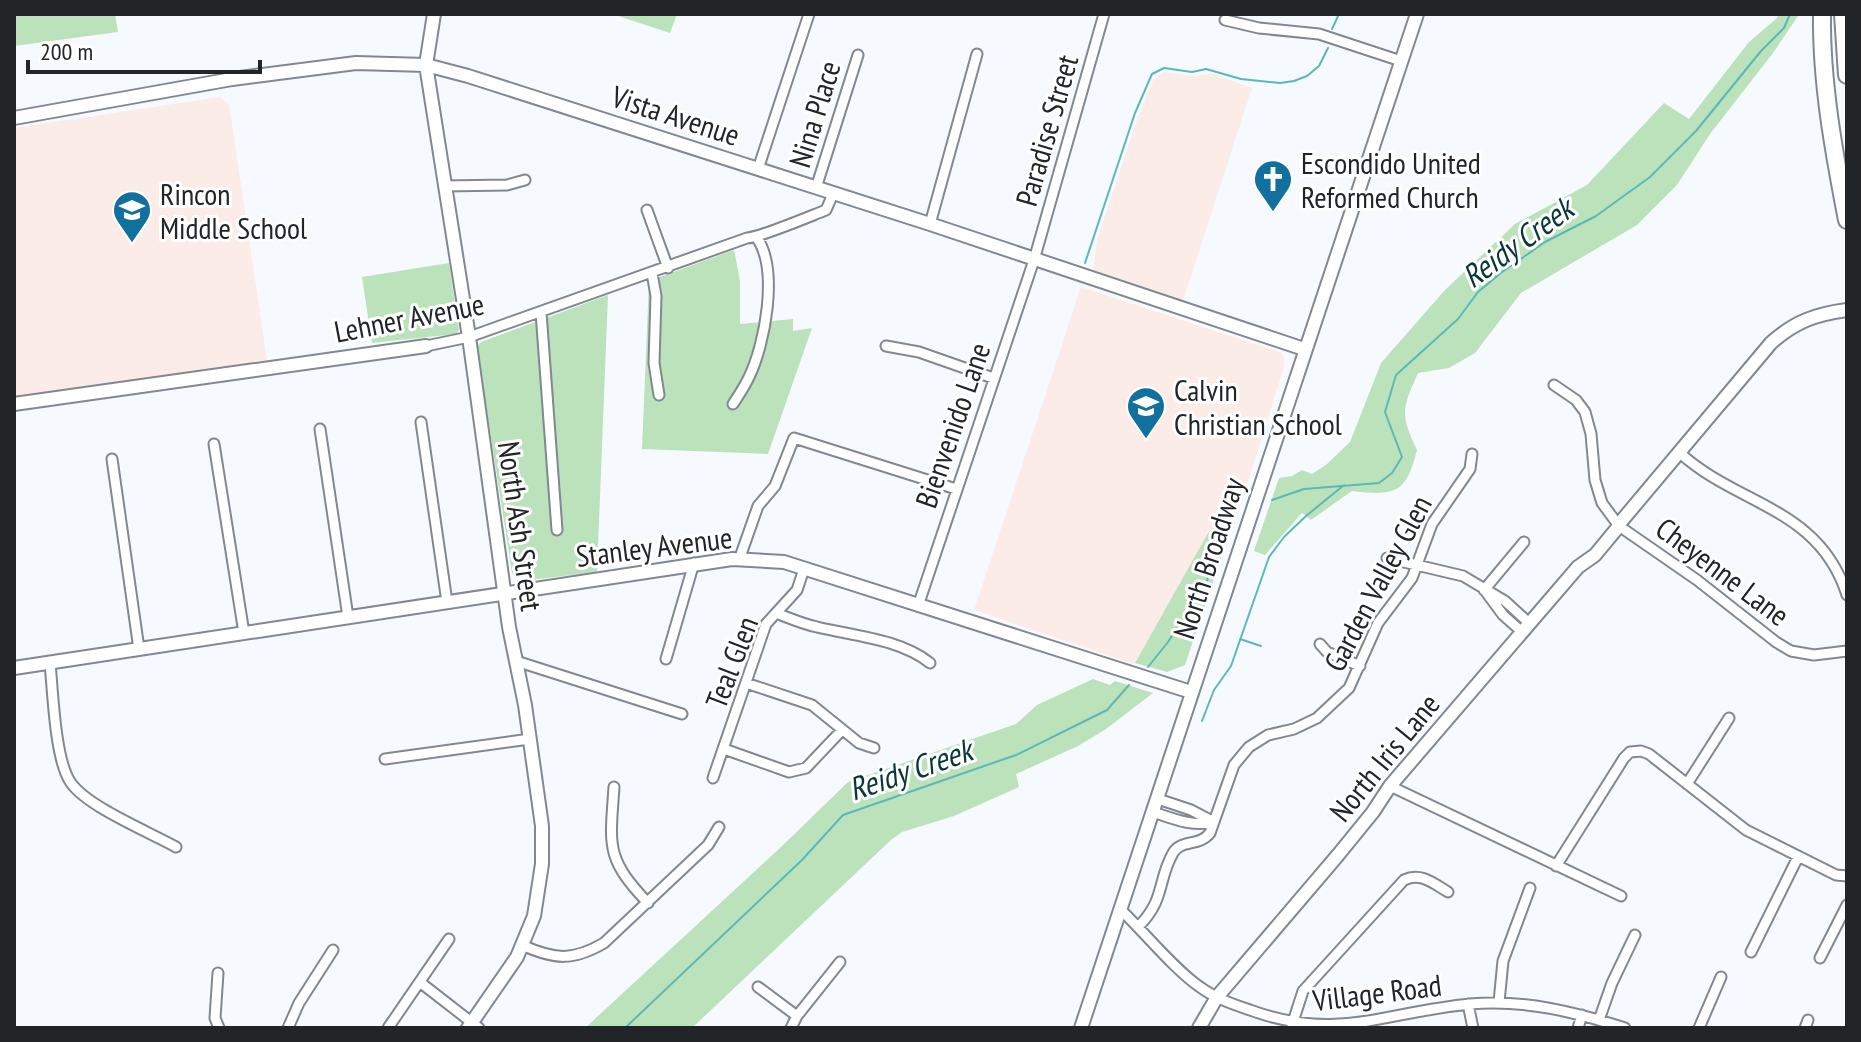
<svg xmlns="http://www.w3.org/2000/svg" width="1861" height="1042" font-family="'PT Sans Narrow',sans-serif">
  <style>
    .education { fill: #fbece7 }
    .green { fill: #bbe2bb }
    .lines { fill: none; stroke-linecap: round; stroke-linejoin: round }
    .stream { stroke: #5bb8b9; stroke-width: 2 }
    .street-casing { stroke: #818891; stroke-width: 13 }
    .secondary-casing { stroke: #818891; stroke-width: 16 }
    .highway-casing { stroke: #818891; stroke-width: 20 }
    .street { stroke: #fff; stroke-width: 9 }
    .secondary { stroke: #fff; stroke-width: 12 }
    .highway { stroke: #fff; stroke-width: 16 }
    .labels { text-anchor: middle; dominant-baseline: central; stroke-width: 6; stroke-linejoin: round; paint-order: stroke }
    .street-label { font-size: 30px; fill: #222528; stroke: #fff }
    .poi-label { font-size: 30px; fill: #222528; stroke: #fff; text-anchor: start }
    .water-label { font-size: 32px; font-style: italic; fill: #083737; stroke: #fff }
  </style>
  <rect width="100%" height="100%" fill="#f6fafe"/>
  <path class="education" d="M 1164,72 L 1193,76 L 1213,74 L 1252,88 L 1183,301 L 1093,271 L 1097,240 L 1133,131 L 1150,86 L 1154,79 Z
    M 220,97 L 229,104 L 267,360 L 14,398 L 14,128 Z
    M 1081,287 L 1280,352 L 1284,357 L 1284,367 L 1237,517 L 1226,514 L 1208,533 L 1134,664 L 974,610 Z"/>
  <path class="green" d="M 14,14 L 115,14 L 118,32 L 14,46 Z
    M 612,14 L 677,14 L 670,33 Z
    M 1778,14 L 1798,14 L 1798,16 L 1773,53 L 1710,134 L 1677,185 L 1637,225 L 1521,293 L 1475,353 L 1449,368 L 1418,373 C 1402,409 1400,414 1417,450 C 1406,494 1395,496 1352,491 L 1311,520 L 1302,513 L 1265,555 L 1254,551 L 1279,478 L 1292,476 L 1302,470 L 1312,474 L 1327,464 L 1350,442 L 1381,363 L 1445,290 L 1515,224 L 1587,185 L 1664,103 L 1689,119 L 1749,42 L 1777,18 Z
    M 734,250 L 740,281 L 740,324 L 793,319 L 793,331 L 812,328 L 768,454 L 642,449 L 649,281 Z
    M 449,263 L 459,330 L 456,334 L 372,343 L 362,277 Z
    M 608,295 L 597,572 L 522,581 L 512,573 L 477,347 L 481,342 Z
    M 1226,514 L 1235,517 L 1185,665 L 1167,672 L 1135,663 L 1208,533 Z
    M 1093,679 L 1110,685 L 1115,681 L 1153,693 L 1106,729 L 1078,746 L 1016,774 L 1019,787 L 954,816 L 902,832 L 891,840 L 692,1028 L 585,1028 L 780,848 L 848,782 L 1016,724 L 1037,705 Z"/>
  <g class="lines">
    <path class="stream" d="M 1332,29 L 1339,14
      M 1085,263 L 1135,113 L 1152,74 L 1164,68 L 1192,72 L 1206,69 L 1241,79 L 1280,83 L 1294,81 L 1307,76 L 1319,66 L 1328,48
      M 1272,500 L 1304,489 L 1379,483 L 1392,473 L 1402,457 L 1385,412 L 1396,375 L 1458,319 L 1478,292 L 1502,272 L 1545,242 L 1596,216 L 1650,177 L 1696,131 L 1761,51 L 1784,28 L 1790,14
      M 1240,639 L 1261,646
      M 1148,667 L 1168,642 L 1207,581 L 1216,537 L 1220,532 L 1232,527
      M 1202,721 L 1214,690 L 1231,666 L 1269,557 L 1284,537 L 1306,516 L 1344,485
      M 625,1028 L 802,860 L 843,815 L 1016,755 L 1107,710 L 1129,685"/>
    <g class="street-casing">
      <path id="street" d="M 1225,20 L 1259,28 L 1319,34 L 1401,61
        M 758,169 L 809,14
        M 444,186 L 507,185 L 525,180
        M 816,188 L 858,55
        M 647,210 L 668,268
        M 930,224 L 977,54
        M 652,273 L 656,296 L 654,363 L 659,395
        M 541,312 L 557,530
        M 426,346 L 469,337 L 747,238 C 761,237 808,217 826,210 L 833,194
        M 886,346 L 919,352 L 993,378
        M 1554,385 L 1576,400 L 1585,412 L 1591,434 L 1595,480 L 1602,503 L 1619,526 L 1697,580 L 1776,642 L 1791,651 L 1814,655 L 1847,651
        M 733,404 C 739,395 745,386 749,377 C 765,344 779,270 757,238
        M 421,422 L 447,602
        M 320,429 L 348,617
        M 214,444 L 244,633
        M 1680,453 C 1738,506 1819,507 1847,595
        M 112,459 L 139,649
        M 1387,558 L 1463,576 L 1505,601 L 1529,623
        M 739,560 L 758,506 L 775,486 L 794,438 L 956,489
        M 1484,590 L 1524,542
        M 1486,592 L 1503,615 L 1521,631
        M 918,606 L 1034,260 L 1104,14
        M 776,613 C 789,618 803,624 817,627 C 854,636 900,639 930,663
        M 1320,644 L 1327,652 L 1360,666
        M 666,659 L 694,563
        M 516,661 L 682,714
        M 50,663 C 53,693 55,761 71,783 C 88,807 149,832 176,847
        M 746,683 L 812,705 L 859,743 L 874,748
        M 724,749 L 789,772 L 806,768 L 842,730
        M 385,759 L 530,739
        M 713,778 L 766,624 L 797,590 L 804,569
        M 1687,784 L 1729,718
        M 1390,786 L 1621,896
        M 614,787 C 610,846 605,858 648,903
        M 1158,799 L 1191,810 L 1214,822
        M 1153,812 C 1174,819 1192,827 1214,822
        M 1556,866 L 1624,758 L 1630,752 L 1641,751 L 1649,754 L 1746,830 L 1836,875 L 1847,876
        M 1122,911 C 1144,932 1176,971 1200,987 C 1215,998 1232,1004 1250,1010 C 1337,1042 1385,1012 1470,1004 C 1523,999 1575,1012 1625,1028
        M 1138,927 C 1166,899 1157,881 1173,853 C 1181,839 1199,847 1210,833 L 1234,765 L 1249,747 L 1268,735 L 1294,729 L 1317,718 L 1349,688 L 1378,623 L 1412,578 L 1432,524 L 1470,469 L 1472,454
        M 522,945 C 555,960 573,961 604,943 L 708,845 L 719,827
        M 1751,952 L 1798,857
        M 1820,958 L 1847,905
        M 218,973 L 215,1018 L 219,1028
        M 421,983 L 479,1028
        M 758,987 L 797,1016
        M 1499,1002 L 1503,961 L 1530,888
        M 1468,1004 L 1473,1028
        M 1599,1020 L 1612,983 L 1635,935
        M 1292,1025 L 1303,991 L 1404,880 C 1421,872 1433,883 1448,892
        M 288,1028 L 299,1003 L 333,950
        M 388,1028 L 449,939
        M 791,1028 L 797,1016 L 840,962
        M 1578,1028 L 1582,1015
        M 1699,1028 L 1721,977
        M 1805,1028 L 1808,1020"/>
    </g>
    <g class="secondary-casing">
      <path id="secondary" d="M 434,14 L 426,65 L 469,337 L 509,627 L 525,705 L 542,826 L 542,864 L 534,916 L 517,957 L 468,1028
        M 14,118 L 232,79 L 356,63 L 426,65 L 468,76 L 930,224 L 1304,349
        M 14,404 L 426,346
        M 1619,524 L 1771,343 C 1794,322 1816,314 1847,310
        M 14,668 L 732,559 L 784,562 L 1191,692
        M 1081,1028 L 1417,14
        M 1199,1028 L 1217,997 L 1338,855 L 1373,812 L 1390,786 L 1578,567 L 1595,555 L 1619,526"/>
    </g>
    <g class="highway-casing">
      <path id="highway" d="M 1822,14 C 1821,82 1834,153 1847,220
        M 1843,14 L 1847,75"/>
    </g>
    <use href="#street" class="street"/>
    <use href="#secondary" class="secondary"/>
    <use href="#highway" class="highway"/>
  </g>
  <defs>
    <g id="church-pin" transform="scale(2)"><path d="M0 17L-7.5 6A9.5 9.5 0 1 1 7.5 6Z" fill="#11709e" stroke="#fff"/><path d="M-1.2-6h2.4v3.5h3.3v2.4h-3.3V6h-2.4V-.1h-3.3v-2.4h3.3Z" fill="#fff"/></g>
    <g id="school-pin" transform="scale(2)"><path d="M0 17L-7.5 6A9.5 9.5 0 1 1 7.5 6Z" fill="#11709e" stroke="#fff"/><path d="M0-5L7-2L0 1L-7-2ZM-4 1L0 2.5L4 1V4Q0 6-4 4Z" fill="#fff"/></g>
  </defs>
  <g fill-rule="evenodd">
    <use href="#church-pin" x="1273" y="179"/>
    <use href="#school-pin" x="132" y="210"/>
    <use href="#school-pin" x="1146" y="406"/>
  </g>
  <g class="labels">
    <g class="street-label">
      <text transform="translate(814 114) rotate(-73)">Nina Place</text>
      <text transform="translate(676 115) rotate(18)">Vista Avenue</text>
      <text transform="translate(1046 130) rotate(-74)">Paradise Street</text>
      <text transform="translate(409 317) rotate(-11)">Lehner Avenue</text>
      <text transform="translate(952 425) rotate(-71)">Bienvenido Lane</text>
      <text transform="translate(521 526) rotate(82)">North Ash Street</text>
      <text transform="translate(654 546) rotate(-7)">Stanley Avenue</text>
      <text transform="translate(1208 558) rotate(-72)">North Broadway</text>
      <text transform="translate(1723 571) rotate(37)">Cheyenne Lane</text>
      <text transform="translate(1377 583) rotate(-62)">Garden Valley Glen</text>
      <text transform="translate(731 662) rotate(-69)">Teal Glen</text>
      <text transform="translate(1384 757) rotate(-51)">North Iris Lane</text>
      <text transform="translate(1377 992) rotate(-7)">Village Road</text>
    </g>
    <g class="poi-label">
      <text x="1301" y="162">Escondido United<tspan x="1301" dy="34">Reformed Church</tspan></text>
      <text x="160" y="193">Rincon<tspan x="160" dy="34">Middle School</tspan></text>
      <text x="1174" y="389">Calvin<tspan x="1174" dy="34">Christian School</tspan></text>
    </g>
    <g class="water-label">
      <text transform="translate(1517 242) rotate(-36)">Reidy Creek</text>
      <text transform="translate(910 769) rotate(-19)">Reidy Creek</text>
    </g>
  </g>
  <rect width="1861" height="1042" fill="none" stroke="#222528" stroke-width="32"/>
  <path d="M28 60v12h232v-12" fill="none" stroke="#222528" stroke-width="4"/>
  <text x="40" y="60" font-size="24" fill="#222528" stroke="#ffffff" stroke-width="6" paint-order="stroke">200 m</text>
</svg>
